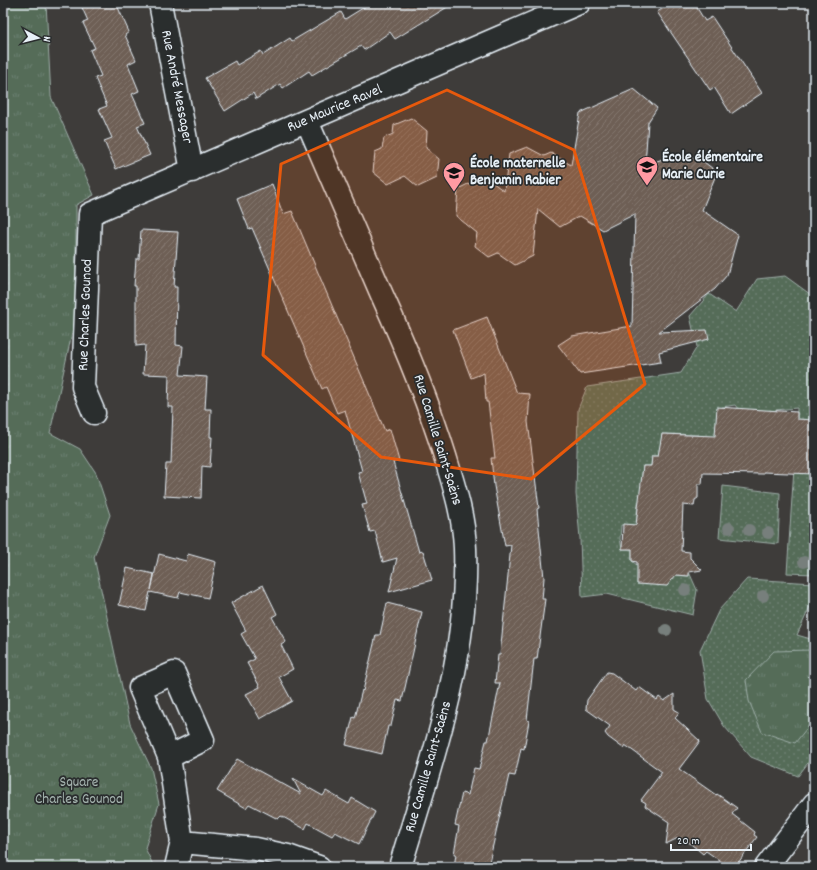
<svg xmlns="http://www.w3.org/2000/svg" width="817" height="870" font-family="Dekko,sans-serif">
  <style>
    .grass { fill: url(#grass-dots); stroke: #9eaea8 }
    .park { fill: url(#park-tufts); stroke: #9eaea8 }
    .building { fill: url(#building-hatch); stroke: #e8f1f8 }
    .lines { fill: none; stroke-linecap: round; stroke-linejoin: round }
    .street-casing { stroke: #e8f1f8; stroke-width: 25 }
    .street { stroke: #2a2d2e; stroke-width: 22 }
    .tree { fill: #777f7b }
    .marked { fill: #e8590c; fill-opacity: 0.2; stroke: #e8590c; stroke-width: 3; stroke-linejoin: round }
    .labels { text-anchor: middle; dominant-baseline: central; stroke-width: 3.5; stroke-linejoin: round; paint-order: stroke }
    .street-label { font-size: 15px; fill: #e8f1f8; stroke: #2a2d2e }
    .poi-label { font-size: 15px; font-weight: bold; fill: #e8f1f8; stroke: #2a2d2e; text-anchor: start }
    .park-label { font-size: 15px; fill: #a6b5b0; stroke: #2a2d2e }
  </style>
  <defs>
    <pattern id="grass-dots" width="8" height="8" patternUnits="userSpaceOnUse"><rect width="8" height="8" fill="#556c59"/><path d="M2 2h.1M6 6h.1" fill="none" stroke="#6d8172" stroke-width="1.8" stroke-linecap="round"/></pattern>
    <pattern id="park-tufts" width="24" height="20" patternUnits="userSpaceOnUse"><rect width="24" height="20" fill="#556c59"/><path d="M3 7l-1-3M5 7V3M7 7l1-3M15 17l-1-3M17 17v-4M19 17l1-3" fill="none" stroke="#6d8172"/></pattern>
    <pattern id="building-hatch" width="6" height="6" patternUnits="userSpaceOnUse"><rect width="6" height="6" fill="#6e5e55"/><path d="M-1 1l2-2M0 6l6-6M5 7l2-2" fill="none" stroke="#83766e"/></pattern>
  </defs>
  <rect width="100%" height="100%" fill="#3e3c3a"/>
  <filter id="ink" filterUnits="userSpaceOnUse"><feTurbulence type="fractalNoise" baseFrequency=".025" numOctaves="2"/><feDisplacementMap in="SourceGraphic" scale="8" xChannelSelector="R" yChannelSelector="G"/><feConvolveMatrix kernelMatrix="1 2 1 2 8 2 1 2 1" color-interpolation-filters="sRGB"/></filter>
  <g filter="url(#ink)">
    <path class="grass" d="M 785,276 L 814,297 L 814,421 L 797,419 L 797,408 L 775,410 L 773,416 L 742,414 L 735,405 L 722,407 L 714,449 L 699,435 L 662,434 L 660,456 L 652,456 L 651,466 L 643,466 C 640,488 640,489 657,503 L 638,503 L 636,525 L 621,525 L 620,539 L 622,549 L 632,549 L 632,561 L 638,566 L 637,584 L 676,575 L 688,576 L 689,572 L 697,590 L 693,615 L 607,594 L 582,597 L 580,538 L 576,494 L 578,409 L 587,387 L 681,373 L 697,347 L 690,316 L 709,294 L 736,312 L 757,279 Z
      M 794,468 L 814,475 L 814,574 L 787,573 Z
      M 723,486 L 780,493 L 778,544 L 719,538 Z
      M 747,579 L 814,583 L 814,598 L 797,635 L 814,640 L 814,755 L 798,776 L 751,757 L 724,726 L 708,699 L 700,650 L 719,610 Z"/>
    <path class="park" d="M 3,3 L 46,3 L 51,97 L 94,195 L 76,205 L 76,315 L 50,433 L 80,449 L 96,473 L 110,515 L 94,557 L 130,724 L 151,768 L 159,804 L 145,848 L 154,867 L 3,867 Z
      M 811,650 L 814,651 L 814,719 L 795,743 L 762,732 L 749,701 L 746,680 L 774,651 Z"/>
    <path class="building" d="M 80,3 L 116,3 L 129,32 L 125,35 L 136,60 L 128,64 L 139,91 L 132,94 L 145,123 L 137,126 L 150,155 L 116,169 L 104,141 L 112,138 L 99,109 L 107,106 L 95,78 L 101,76 L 90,50 L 95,48 L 83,23 L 88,21 Z
      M 371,3 L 454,3 L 395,39 L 390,32 L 364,50 L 361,46 L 312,75 L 309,71 L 283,88 L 280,84 L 256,99 L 253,93 L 225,111 L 205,78 L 235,61 L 237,65 L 261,51 L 263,55 L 290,38 L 292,41 L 341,12 L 345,19 Z
      M 672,3 L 694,3 L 705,21 L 712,17 L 762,93 L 731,114 L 714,87 L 710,90 L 657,12 Z
      M 634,89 L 657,108 L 648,122 L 645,165 L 675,155 L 687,156 L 704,162 L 717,172 L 702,210 L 738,235 L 727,275 L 715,289 L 659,332 L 707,330 L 709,339 L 659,352 L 661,362 L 580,374 L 558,345 L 572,336 L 632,326 L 635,214 L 603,230 L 580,216 L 560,227 L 538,209 L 533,256 L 515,265 L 498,253 L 489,257 L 475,246 L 477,233 L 456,216 L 458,189 L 484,176 L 504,191 L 509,154 L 527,147 L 544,156 L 551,153 L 571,165 L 580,113 Z
      M 411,118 L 427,131 L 426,148 L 439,159 L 437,178 L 418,187 L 405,176 L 388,184 L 373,172 L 375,152 L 382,149 L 384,138 L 393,134 L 394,125 Z
      M 272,184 L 283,214 L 292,211 L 385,431 L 390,429 L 399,461 L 393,462 L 419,552 L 423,551 L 432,580 L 389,592 L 397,558 L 383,562 L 375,531 L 370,532 L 362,505 L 367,504 L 358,472 L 362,471 L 345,410 L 337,413 L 326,387 L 322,389 L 252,228 L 249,229 L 237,199 Z
      M 141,230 L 178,232 L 174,287 L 177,287 L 176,345 L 183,346 L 180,375 L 207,377 L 205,409 L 211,409 L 210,437 L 212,437 L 210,467 L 202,466 L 201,498 L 164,496 L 166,464 L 171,464 L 173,407 L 168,407 L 169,375 L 143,374 L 145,345 L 136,346 L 136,286 L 134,286 L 136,259 L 139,259 Z
      M 487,317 L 517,393 L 530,394 L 528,422 L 539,508 L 537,509 L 544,578 L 542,599 L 545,599 L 537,659 L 534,659 L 527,720 L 529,721 L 524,749 L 521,748 L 515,776 L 509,775 L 488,867 L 454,867 L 456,854 L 454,854 L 459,826 L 455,825 L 462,793 L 468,795 L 474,768 L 479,769 L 486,741 L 488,741 L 500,683 L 495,683 L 498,655 L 500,655 L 511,545 L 505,546 L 494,486 L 491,458 L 495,458 L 488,402 L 486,402 L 484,373 L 471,378 L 453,330 Z
      M 717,407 L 797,412 L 797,419 L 814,420 L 814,474 L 763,472 L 763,474 L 703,473 L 702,484 L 698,484 L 698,498 L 695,500 L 694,506 L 683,505 L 681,551 L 690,552 L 690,558 L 702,570 L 689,572 L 689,576 L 676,575 L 667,586 L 637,584 L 637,562 L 632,561 L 632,549 L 622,549 L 623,524 L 636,525 L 643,466 L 651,466 L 652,456 L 658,456 L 662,434 L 715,436 Z
      M 159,554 L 186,561 L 188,554 L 216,562 L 208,598 L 180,592 L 178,598 L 150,592 L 146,611 L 119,605 L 127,568 L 154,574 L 151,590 Z
      M 263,585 L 277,614 L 272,617 L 286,642 L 281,645 L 293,669 L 279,677 L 292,701 L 260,719 L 246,694 L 260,687 L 247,663 L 255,659 L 241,634 L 246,631 L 231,603 Z
      M 387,603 L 422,612 L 402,701 L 397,700 L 391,726 L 388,726 L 382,754 L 346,745 L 353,717 L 355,718 L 362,690 L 363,691 L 376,635 L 380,635 Z
      M 607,672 L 612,673 L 636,691 L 639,687 L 657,700 L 659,697 L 664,701 L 674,694 L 674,709 L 679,712 L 675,718 L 700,741 L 679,769 L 716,795 L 717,794 L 737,808 L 732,814 L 755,832 L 754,835 L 757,837 L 735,867 L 729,867 L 706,851 L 703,854 L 686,840 L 684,843 L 678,838 L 666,844 L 669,822 L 645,806 L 646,803 L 641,800 L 662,772 L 625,745 L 623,748 L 608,737 L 605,733 L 610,726 L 586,709 L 587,700 Z
      M 237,759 L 301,794 L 293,779 L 323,796 L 326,791 L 349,804 L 352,798 L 375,812 L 359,844 L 335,832 L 332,836 L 308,823 L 305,829 L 281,816 L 278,819 L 249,804 L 246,808 L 217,791 Z"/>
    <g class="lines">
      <g class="street-casing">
        <path id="street" d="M 160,3 L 192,171
          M 307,121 C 332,179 357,237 382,295 C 406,348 428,401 445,456 C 454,486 464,517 465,548 C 469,659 431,763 400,867
          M 94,413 L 83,387 L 90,214 L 579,3
          M 169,757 L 203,740 L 174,673 L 140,688 L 169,757 L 182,842 L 176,867
          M 182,842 L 256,849 L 288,856 L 319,867
          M 766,867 L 814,804"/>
      </g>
      <use href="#street" class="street"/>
    </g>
    <g class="tree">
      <circle cx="729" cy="528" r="6"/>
      <circle cx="749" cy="530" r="6"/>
      <circle cx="768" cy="533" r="6"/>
      <circle cx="804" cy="562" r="6"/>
      <circle cx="685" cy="590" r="6"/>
      <circle cx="763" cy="596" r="6"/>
      <circle cx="666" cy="630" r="6"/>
    </g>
  </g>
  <path class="marked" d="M 447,90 L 574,150 L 645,384 L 531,479 L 381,457 L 263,355 L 281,164 Z"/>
  <defs>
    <g id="school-pin" transform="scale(1.15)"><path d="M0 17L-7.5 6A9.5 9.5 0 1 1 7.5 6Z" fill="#ff9aa2" stroke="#2a2d2e"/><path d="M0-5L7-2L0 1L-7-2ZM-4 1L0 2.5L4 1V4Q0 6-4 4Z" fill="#111"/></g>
  </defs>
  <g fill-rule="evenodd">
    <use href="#school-pin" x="647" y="167"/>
    <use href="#school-pin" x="454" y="173"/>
  </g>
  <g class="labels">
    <g class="street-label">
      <text transform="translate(176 87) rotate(79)">Rue André Messager</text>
      <text transform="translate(335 109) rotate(-23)">Rue Maurice Ravel</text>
      <text transform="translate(86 315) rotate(-88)">Rue Charles Gounod</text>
      <text transform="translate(437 440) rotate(73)">Rue Camille Saint-Saëns</text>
      <text transform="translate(429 767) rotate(-74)">Rue Camille Saint-Saëns</text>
    </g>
    <g class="poi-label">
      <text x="662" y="158">École élémentaire<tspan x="662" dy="17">Marie Curie</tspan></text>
      <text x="470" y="164">École maternelle<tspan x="470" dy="17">Benjamin Rabier</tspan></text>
    </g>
    <g class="park-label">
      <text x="79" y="783">Square<tspan x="79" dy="17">Charles Gounod</tspan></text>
    </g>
  </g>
  <rect width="817" height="870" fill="none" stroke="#2a2d2e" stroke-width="16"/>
  <rect x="8" y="8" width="801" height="854" fill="none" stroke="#e8f1f8" stroke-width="1.5" filter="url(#ink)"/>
  <g transform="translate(38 38) rotate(97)" stroke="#2a2d2e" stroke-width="3" paint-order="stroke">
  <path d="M0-3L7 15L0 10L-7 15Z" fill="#e8f1f8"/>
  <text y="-6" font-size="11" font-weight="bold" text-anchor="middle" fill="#e8f1f8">N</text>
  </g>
  <path d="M671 844v6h80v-6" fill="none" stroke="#e8f1f8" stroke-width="2"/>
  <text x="677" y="844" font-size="12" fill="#e8f1f8" stroke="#2a2d2e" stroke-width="3" paint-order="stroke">20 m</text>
</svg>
